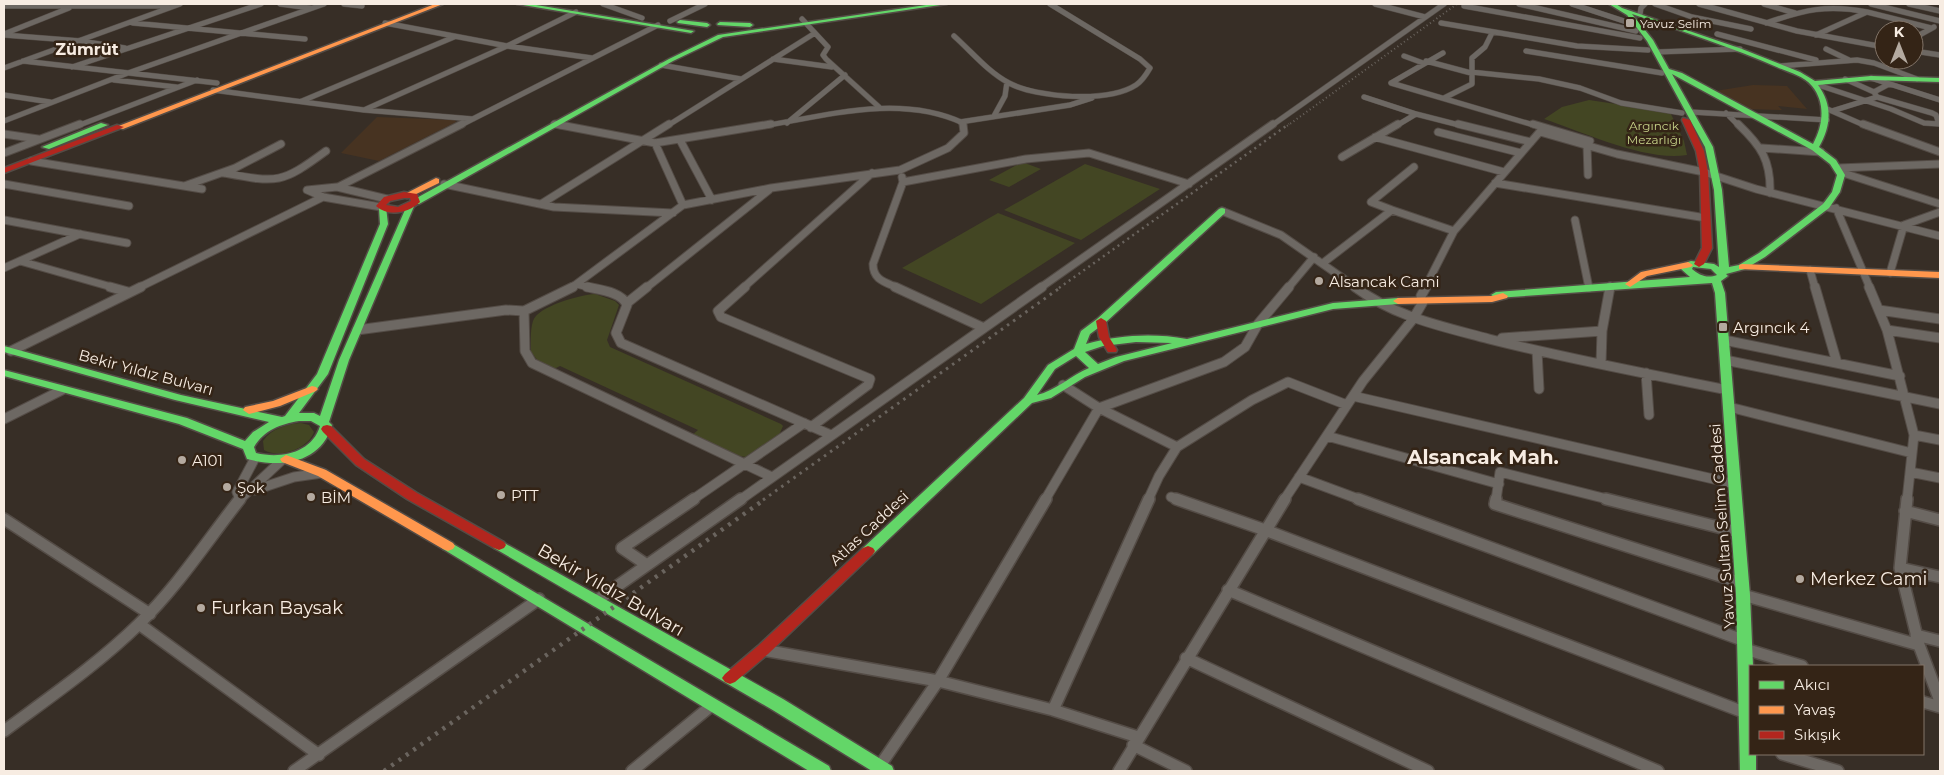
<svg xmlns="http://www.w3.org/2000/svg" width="1944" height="775" font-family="Montserrat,sans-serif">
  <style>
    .built { fill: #473321 }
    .green { fill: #434623 }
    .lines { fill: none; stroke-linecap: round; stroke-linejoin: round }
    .street-far3-casing { stroke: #544c46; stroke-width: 6 }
    .street-far2-casing { stroke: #544c46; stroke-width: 9 }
    .street-far1-casing { stroke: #544c46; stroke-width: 11 }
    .street-casing { stroke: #544c46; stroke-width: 14 }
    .fast-casing { stroke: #544c46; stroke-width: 3 }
    .slow-casing { stroke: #544c46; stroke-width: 3 }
    .jam-casing { stroke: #544c46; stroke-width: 3 }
    .street-far3 { stroke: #6d6863; stroke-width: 5 }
    .street-far2 { stroke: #6d6863; stroke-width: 7 }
    .street-far1 { stroke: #6d6863; stroke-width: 9 }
    .street { stroke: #6d6863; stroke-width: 11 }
    .fast { fill: #63d668; fill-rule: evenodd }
    .slow { fill: #ff974d; fill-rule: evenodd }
    .jam { fill: #b3261e; fill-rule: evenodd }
    .rail-far3 { stroke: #6a645e; stroke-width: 2; stroke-dasharray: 1 3; stroke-linecap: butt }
    .rail-far2 { stroke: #6a645e; stroke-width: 2.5; stroke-dasharray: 2 4; stroke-linecap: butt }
    .rail-far1 { stroke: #6a645e; stroke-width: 3; stroke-dasharray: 2.5 5; stroke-linecap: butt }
    .rail { stroke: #6a645e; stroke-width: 4.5; stroke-dasharray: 3 6; stroke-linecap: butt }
    .poi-dot { fill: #b4aaa0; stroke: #342416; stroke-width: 2 }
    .labels { text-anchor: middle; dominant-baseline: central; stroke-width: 5; stroke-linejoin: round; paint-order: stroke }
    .far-poi-label { font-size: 12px; fill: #f7ece2; stroke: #342416; text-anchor: start }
    .far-park-label { font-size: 12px; fill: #c7d389; stroke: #342416 }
    .poi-label { font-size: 15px; fill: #f7ece2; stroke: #342416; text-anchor: start }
    .street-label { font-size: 15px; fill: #f7ece2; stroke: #342416 }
    .far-district-label { font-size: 16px; font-weight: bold; fill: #f7ece2; stroke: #342416 }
    .near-poi-label { font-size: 18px; fill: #f7ece2; stroke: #342416; text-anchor: start }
    .near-street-label { font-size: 18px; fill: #f7ece2; stroke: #342416 }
    .district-label { font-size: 20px; font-weight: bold; fill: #f7ece2; stroke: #342416 }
  </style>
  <rect width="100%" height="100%" fill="#372e26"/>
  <path class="built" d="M 1753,85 L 1787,86 L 1807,109 L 1778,106 L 1782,110 L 1744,109 L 1715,91 Z
    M 377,117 L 455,120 L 456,122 L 379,161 L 341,153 Z"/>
  <path class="green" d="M 1589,100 L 1670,112 L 1684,141 L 1687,155 C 1647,162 1583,132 1544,119 L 1562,107 Z
    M 1022,162 L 1041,169 L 1009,187 L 989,180 Z
    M 1085,164 L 1160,189 L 1081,240 L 1004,210 Z
    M 998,213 L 1075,243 L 981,304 L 902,268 Z
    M 595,294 L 615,301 L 619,305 L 607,340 L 610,347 L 781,424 L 783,426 L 779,435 L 746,457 L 740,456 L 691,436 L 698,430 L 560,366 L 552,370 L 538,361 L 531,352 C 531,342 530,330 533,321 C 538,306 580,295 595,294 Z
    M 301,423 L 309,425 L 314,432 C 308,449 279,459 264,450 L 263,441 C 271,429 286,424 301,423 Z"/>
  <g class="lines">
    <g class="street-far3-casing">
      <path id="street-far3" d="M 280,4 L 310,8
        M 344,4 L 362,6
        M 603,4 L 642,18
        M 1375,4 L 1425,17
        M 1519,4 L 1636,31
        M 1572,4 L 1630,23
        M 1655,4 L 1692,17 L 1751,29
        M 1699,4 L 1797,31 L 1884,47
        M 1764,4 L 1795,13
        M 1871,4 L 1940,21
        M 1909,4 L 1940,11
        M 4,6 L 167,6
        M 1464,6 L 1640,38
        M 1640,14 L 1641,8 L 1645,4
        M 802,19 L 828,47 L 823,55 L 826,59 L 879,107
        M 670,21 L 705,4
        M 133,23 L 305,39
        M 385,23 L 507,46 L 592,58
        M 1441,23 L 1577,46 L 1648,50
        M 1766,23 C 1804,10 1827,4 1867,12
        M 4,34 L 69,8
        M 1717,34 L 1816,60
        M 4,35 L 81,41 L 125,48
        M 1816,35 L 1867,12 L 1931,28
        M 954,36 C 972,52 988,72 1009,83 C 1037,98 1108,103 1136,85 C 1142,81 1146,75 1150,68 L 1140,59 L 1050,4
        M 1914,38 L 1934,27
        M 1826,49 L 1849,60
        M 1526,51 L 1662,73
        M 1914,51 L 1940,55
        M 1657,52 L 1740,49
        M 1404,56 L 1423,63
        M 773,59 L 832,67
        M 23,61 L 217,83
        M 1426,61 L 1471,73
        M 661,65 L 741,79
        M 1780,66 L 1857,60 L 1874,63 L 1917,79
        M 72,67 L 261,4
        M 4,68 L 180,4
        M 1471,72 L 1539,79 L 1580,88 L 1621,103 L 1682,113
        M 1871,78 L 1940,100
        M 1845,79 L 1874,92
        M 114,80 L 176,87
        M 1391,83 L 1537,126
        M 1391,83 L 1443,53
        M 1815,84 L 1891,109 L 1924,123 L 1939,124 L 1936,115 L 1932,113 L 1877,97
        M 213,90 L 364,110 L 507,46 L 576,12
        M 4,95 L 50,102
        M 1364,97 L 1416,114
        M 1444,98 L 1472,84 L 1472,58 L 1485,47 L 1492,33
        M 302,101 L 454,37
        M 1825,108 L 1866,126
        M 364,110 L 473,119
        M 1832,111 L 1877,97 L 1874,92 L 1889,84
        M 1691,112 L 1827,120
        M 1726,113 L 1739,126
        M 994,116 L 1005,96 L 1007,82
        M 4,121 L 128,73 L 324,4
        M 960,122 L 1070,105 L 1092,98
        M 787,123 L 845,75
        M 553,124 L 561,126
        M 77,126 L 197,80
        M 459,126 L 658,25
        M 667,126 L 815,33
        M 764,126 C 829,115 900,94 963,123 L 963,126
        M 1271,126 L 1444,4
        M 1396,126 L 1416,114 L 1463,126"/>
    </g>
    <g class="street-far2-casing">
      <path id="street-far2" d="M 555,124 L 655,143 L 771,124
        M 1458,124 L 1531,142
        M 1533,124 L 1590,141
        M 1738,124 C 1761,146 1771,160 1770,193
        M 1863,124 L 1940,152
        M 1438,132 L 1521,153
        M 1540,132 L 1617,154 L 1704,172 L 1756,189 L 1940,236
        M 4,134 L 38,139
        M 1375,137 L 1504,172
        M 680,140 L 712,200
        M 655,143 L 683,205
        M 1587,146 L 1588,175
        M 1762,148 L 1821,152
        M 4,153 L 80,124
        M 1342,157 L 1398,124
        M 31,161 L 202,189
        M 1838,168 L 1940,164
        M 1840,172 L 1940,204
        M 224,173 C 278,183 281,184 326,151
        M 903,182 L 1026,159 L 1089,153 L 1189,184
        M 1495,183 L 1706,218
        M 4,184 L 129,206
        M 444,184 L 554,207 L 673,213
        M 187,185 L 235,168 L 281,144
        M 338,187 L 462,124
        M 541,204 L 669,124
        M 381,207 L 323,197 L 307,190 L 337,187 L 387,199
        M 1836,208 L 1870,288
        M 1392,210 L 1371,202 L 1414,167
        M 1222,211 L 1281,235 L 1357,288
        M 4,220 L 127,243
        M 1575,220 L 1589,288
        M 20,261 L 115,288
        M 1323,263 L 1392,210 L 1454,231
        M 4,268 L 80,234
        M 1810,270 L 1815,288
        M 1890,273 L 1904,225 L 1940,212
        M 577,284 L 592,288
        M 138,288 L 323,197
        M 571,288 L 683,205 L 771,188 L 900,170 L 948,148 L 964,133 L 963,124
        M 646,288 L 769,190
        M 743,288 L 872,173
        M 898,288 C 885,282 873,280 873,264 L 903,182 L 902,177
        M 1040,288 L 1273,124
        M 1288,288 L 1314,257
        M 1425,288 L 1454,231 L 1543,128
        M 1610,288 L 1610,286"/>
    </g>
    <g class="street-far1-casing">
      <path id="street-far1" d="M 110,287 L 128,292
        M 587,287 C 600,290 622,292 627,305 L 616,333 L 621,343 L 831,435
        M 745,287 L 718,311 L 721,317 L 870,379 L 868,385 L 811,427
        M 895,287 L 984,328
        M 1355,287 C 1395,317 1441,326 1489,339 C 1568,359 1648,374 1728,390
        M 1815,287 L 1837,363
        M 1869,287 L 1887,330 L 1914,435 L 1907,500
        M 1421,296 L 1426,287
        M 627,303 L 647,287
        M 1879,310 L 1940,319
        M 524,311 L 525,351 L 532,363 L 772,477
        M 357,330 L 506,310 L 524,311 L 573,287
        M 1887,330 L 1940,338
        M 1502,338 L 1602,331
        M 1724,340 L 1900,376
        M 11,351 L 141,287
        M 1537,351 L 1539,389
        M 1725,360 L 1940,404
        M 1601,364 L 1602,331 L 1610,287
        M 1646,373 L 1649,415
        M 1063,385 L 1099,408 L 1177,447
        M 1353,396 L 1735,484
        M 1729,407 L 1912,453
        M 4,419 L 62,390
        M 1914,435 L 1940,440
        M 1327,436 L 1499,484
        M 1910,472 L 1940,478
        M 1299,477 L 1361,500
        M 255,490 L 294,477 L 322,473
        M 1171,497 L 1179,500
        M 240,499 L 237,492 L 255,458
        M 239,500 L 282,460
        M 692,500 L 804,423
        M 740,500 L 1042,287
        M 1045,500 L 1099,408 L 1224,362 L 1245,347 L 1258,324 L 1289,287
        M 1148,500 L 1159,476 L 1177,447 L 1252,400 L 1288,382 L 1347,405
        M 1284,500 L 1363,381 L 1413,319 L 1423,302
        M 1496,500 L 1500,472 L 1611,500"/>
    </g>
    <g class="street-casing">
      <path id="street" d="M 1176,499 L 1265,530 L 1746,713
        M 1358,499 L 1745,641
        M 1496,499 L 1495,504 L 1742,583
        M 1606,499 L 1738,532
        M 1907,499 L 1900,568 L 1919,645 L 1940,701
        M 1905,511 L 1940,520
        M 4,519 L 150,614
        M 647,565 L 622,548 L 694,499
        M 1900,568 L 1940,577
        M 1228,590 L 1658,771
        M 1743,595 L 1919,645
        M 596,601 L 741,499
        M 139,624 L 319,755
        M 1916,635 L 1940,641
        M 1745,649 L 1802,666
        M 763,650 L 938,681 L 1053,710 L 1138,737
        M 1186,658 L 1428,771
        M 1923,702 L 1940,707
        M 1053,710 L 1149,499
        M 4,731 C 50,697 98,664 139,624 C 178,586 207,541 240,499
        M 1133,745 L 1186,771
        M 1782,754 L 1838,771
        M 879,767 L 938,681 L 1046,499
        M 294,771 L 539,599
        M 632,771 L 711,706
        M 1119,771 L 1285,499"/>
    </g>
    <g class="fast-casing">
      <path id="fast" d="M 517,4 L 530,4 L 694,31 L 691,33 Z
        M 933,4 L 947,4 L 723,37 L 673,61 L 419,204 L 415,204 L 349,360 L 329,422 L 332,425 C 321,464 280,468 247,459 L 243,449 L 179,424 L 4,376 L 4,370 L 187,418 L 245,441 L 253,432 L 269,422 L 175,400 L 4,352 L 4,346 L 181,395 L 282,417 L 285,416 L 317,374 L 380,224 L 379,209 L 380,207 L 386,207 L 388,224 L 328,374 L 299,413 L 314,413 L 320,416 L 339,360 L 408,203 L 412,203 L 413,200 L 669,59 L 718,35 ZM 299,421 L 311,421 L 320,426 C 312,453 281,459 256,453 L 254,447 C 264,430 281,424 299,421 Z
        M 1609,4 L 1616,4 L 1622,8 L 1742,49 L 1800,72 L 1815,81 L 1871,76 L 1940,78 L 1940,82 L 1871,80 L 1818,85 C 1833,105 1831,126 1819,147 L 1836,160 L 1845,175 L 1840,192 L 1829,208 L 1765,257 L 1745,269 L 1726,274 L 1728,276 L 1721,281 L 1725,293 L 1750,595 L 1753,666 L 1750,666 L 1750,754 L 1756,754 L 1756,771 L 1740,771 L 1736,595 L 1715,293 L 1712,283 L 1496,298 L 1491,295 L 1496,292 L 1690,277 L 1681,269 L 1688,262 L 1691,261 L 1714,264 L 1719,267 L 1714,190 L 1705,147 L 1647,41 L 1627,15 ZM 1632,14 C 1681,31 1731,47 1779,68 C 1791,73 1804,76 1812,86 C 1826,103 1823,126 1813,144 L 1682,73 L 1669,69 L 1653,40 ZM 1672,74 L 1812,150 L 1830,164 L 1837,175 L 1832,192 L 1823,204 L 1759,253 L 1739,265 L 1729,267 L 1722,190 L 1713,147 ZM 1693,267 L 1711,269 L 1717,275 C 1707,279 1699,275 1692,269 Z
        M 680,20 L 707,23 L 710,25 L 707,27 L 678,23 L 677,22 Z
        M 720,22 L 750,23 L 753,25 L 750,27 L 718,25 L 717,24 Z
        M 101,123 L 108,125 L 49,149 L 42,147 Z
        M 1222,208 L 1225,209 L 1225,213 L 1105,323 L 1090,334 L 1086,344 C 1119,335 1153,333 1187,339 L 1333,303 L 1398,298 L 1403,301 L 1398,304 L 1333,309 L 1124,361 L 1085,377 L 1051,398 L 1032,403 L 873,554 L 868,556 L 863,554 L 861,551 L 863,548 L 1024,398 L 1048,365 L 1074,349 L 1081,331 L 1097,319 L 1219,209 ZM 1136,342 L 1172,343 L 1116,357 L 1098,364 L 1085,352 L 1103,346 ZM 1076,356 L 1089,368 C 1072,375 1055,391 1037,395 L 1055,369 Z
        M 499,540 L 783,699 L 892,766 L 894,771 L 872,771 L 771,709 L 494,548 L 492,545 L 494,542 Z
        M 448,541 L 829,766 L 831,771 L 809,771 L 443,549 L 441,546 L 443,543 Z"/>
    </g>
    <g class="slow-casing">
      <path id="slow" d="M 435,4 L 443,4 L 123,129 L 116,127 Z
        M 436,178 L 439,179 L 439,183 L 410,197 L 407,198 L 403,195 Z
        M 1688,262 L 1693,265 L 1691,267 L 1647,276 L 1630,287 L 1625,284 L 1641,272 Z
        M 1742,264 L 1940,272 L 1940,278 L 1739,269 L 1739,265 Z
        M 1503,293 L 1508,296 L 1507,298 L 1492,302 L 1398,304 L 1393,301 L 1398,298 L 1492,296 Z
        M 312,386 L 316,387 L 318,389 L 316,391 L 280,406 L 249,414 L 243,410 L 245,407 L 273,401 Z
        M 286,455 L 326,470 L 453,543 L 455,546 L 453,549 L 448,551 L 443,549 L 318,476 L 282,462 L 280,459 Z"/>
    </g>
    <g class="jam-casing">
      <path id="jam" d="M 1683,118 L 1690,120 L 1704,151 L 1708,172 L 1712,248 L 1704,264 L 1699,267 L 1694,264 L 1702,248 L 1700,172 L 1696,151 L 1682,120 Z
        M 117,125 L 124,127 L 4,173 L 4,168 Z
        M 404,192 L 417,194 L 420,202 C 409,213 388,217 376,206 L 384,197 ZM 404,198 L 410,198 L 411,201 L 398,207 L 386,205 L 390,201 Z
        M 1101,318 L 1106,321 L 1109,337 L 1117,350 L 1116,352 L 1108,352 L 1099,337 L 1096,321 Z
        M 327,425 L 331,426 L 364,459 L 417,493 L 504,542 L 506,545 L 504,548 L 499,550 L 494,548 L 407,499 L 356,465 L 323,432 L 321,429 L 323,426 Z
        M 868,546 L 873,548 L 875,551 L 873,554 L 768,654 L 735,682 L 730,684 L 725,682 L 722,678 L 725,674 L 758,646 L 863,548 Z"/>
    </g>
    <use href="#street-far3" class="street-far3"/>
    <use href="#street-far2" class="street-far2"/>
    <use href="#street-far1" class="street-far1"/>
    <use href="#street" class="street"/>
    <use href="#fast" class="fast"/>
    <use href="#slow" class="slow"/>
    <use href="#jam" class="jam"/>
    <path class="rail-far3" d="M 1287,126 L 1457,4"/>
    <path class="rail-far2" d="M 1059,288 L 1289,124"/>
    <path class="rail-far1" d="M 763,500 L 1061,287"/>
    <path class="rail" d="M 384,771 L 765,499"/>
  </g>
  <g class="poi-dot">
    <rect x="1625" y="18" width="10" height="10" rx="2.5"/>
    <circle cx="1319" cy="281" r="5"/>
    <rect x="1718" y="322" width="10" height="10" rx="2.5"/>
    <circle cx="182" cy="460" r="5"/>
    <circle cx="227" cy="487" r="5"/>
    <circle cx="501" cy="495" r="5"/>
    <circle cx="311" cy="497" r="5"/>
    <circle cx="1800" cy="579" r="5"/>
    <circle cx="201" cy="608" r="5"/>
  </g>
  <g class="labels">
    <g class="far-poi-label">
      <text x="1640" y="23">Yavuz Selim</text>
    </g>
    <g class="far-park-label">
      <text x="1654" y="125">Argıncık<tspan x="1654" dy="14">Mezarlığı</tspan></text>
    </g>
    <g class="poi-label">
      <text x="1329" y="281">Alsancak Cami</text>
      <text x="1733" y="327">Argıncık 4</text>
      <text x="192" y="460">A101</text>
      <text x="237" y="487">Şok</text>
      <text x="511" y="495">PTT</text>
      <text x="321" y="497">BİM</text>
    </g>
    <g class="street-label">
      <text transform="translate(146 372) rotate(15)">Bekir Yıldız Bulvarı</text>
      <text transform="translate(1722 526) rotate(-94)">Yavuz Sultan Selim Caddesi</text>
      <text transform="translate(869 528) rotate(-43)">Atlas Caddesi</text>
    </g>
    <g class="far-district-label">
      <text x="87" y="49">Zümrüt</text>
    </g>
    <g class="near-poi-label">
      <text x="1810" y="579">Merkez Cami</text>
      <text x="211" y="608">Furkan Baysak</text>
    </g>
    <g class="near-street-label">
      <text transform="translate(611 590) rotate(30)">Bekir Yıldız Bulvarı</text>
    </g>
    <g class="district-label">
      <text x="1483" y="457">Alsancak Mah.</text>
    </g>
  </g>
  <rect width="1944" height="775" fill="none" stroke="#f7ece2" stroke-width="10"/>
  <rect x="1749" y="665" width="175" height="90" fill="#342416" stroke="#827468"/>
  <rect x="1759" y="681" width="25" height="8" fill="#63d668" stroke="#827468"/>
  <text x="1794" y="690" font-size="15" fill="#f7ece2">Akıcı</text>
  <rect x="1759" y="706" width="25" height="8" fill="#ff974d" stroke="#827468"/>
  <text x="1794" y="715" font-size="15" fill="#f7ece2">Yavaş</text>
  <rect x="1759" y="731" width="25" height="8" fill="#b3261e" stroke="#827468"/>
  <text x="1794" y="740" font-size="15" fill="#f7ece2">Sıkışık</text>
  <g transform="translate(1899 45)"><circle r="24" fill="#342416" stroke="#827468"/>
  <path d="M0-4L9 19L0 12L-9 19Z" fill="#b4aaa0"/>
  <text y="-8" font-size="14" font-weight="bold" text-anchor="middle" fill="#f7ece2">K</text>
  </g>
</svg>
